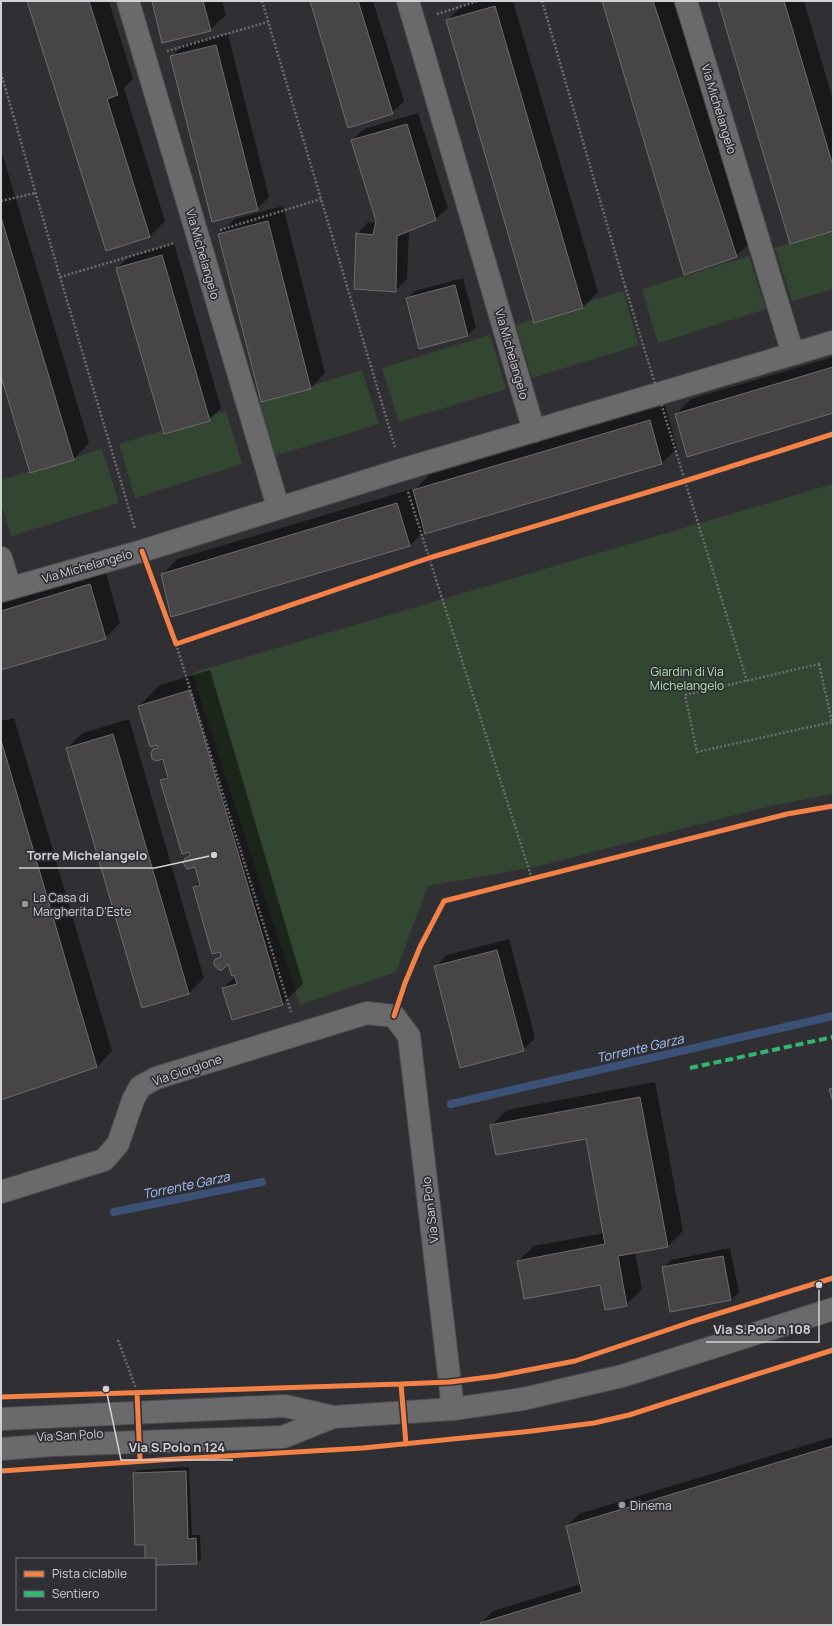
<svg xmlns="http://www.w3.org/2000/svg" width="834" height="1626" font-family="Manrope,sans-serif">
  <style>
    .green { fill: #334632 }
    .shadow { fill: #0007 }
    .lines { fill: none; stroke-linecap: round; stroke-linejoin: round }
    .stream { stroke: #3c5176; stroke-width: 8 }
    .building { fill: #474546; stroke: #6e6d6e }
    .street-casing { stroke: #4d4d50; stroke-width: 24 }
    .secondary-casing { stroke: #4d4d50; stroke-width: 24 }
    .path { stroke: #6d6d70; stroke-width: 2.5; stroke-dasharray: 2 2; stroke-linecap: butt }
    .street { stroke: #6a6a6d; stroke-width: 22 }
    .secondary { stroke: #6a6a6d; stroke-width: 22 }
    .path-bridge { stroke: #6d6d70; stroke-width: 2.5; stroke-dasharray: 2 2; stroke-linecap: butt }
    .quiet { stroke: #33b770; stroke-width: 4; stroke-dasharray: 8 4; stroke-linecap: butt }
    .cycleway-casing { stroke: #2f2f35; stroke-width: 8 }
    .cycleway { stroke: #f48246; stroke-width: 5 }
    .poi-dot { fill: #99999d; stroke: #2f2f35; stroke-width: 1.5 }
    .labels { text-anchor: middle; dominant-baseline: central; stroke-width: 3.5; stroke-linejoin: round; paint-order: stroke }
    .street-label { font-size: 12px; fill: #d2d2d6; stroke: #2f2f35 }
    .park-label { font-size: 12px; fill: #abe7a9; stroke: #2f2f35 }
    .poi-label { font-size: 12px; fill: #d2d2d6; stroke: #2f2f35; text-anchor: start }
    .water-label { font-size: 13px; font-style: italic; fill: #a6c4fa; stroke: #2f2f35 }
    .leader { fill: none; stroke: #d2d2d6; stroke-width: 1.5 }
    .callout-dot { fill: #d2d2d6; stroke: #2f2f35; stroke-width: 1.5 }
    .callout-label { font-size: 13px; text-anchor: middle; font-weight: bold; fill: #d2d2d6; stroke: #2f2f35; stroke-width: 3.5; stroke-linejoin: round; paint-order: stroke }
  </style>
  <rect width="100%" height="100%" fill="#303034"/>
  <path class="green" d="M 833,230 L 833,289 L 792,301 L 775,248 Z
    M 749,256 L 766,309 L 658,343 L 642,289 Z
    M 623,291 L 639,345 L 532,378 L 516,325 Z
    M 490,335 L 506,389 L 399,422 L 382,368 Z
    M 362,370 L 379,424 L 271,457 L 255,403 Z
    M 226,411 L 242,464 L 135,498 L 119,444 Z
    M 102,449 L 119,503 L 11,536 L 1,503 L 1,480 Z
    M 833,484 L 833,794 L 774,805 L 535,867 L 428,886 L 396,972 L 300,1005 L 192,673 Z"/>
  <path class="shadow" d="M 28,1 L 109,1 L 133,79 L 124,88 L 165,221 L 150,236 Z
    M 153,1 L 222,1 L 226,15 L 210,30 Z
    M 311,1 L 373,1 L 404,101 L 392,113 Z
    M 478,1 L 513,1 L 598,292 L 583,308 L 447,21 L 463,5 Z
    M 603,1 L 673,1 L 752,241 L 736,256 Z
    M 719,1 L 804,1 L 833,100 L 833,230 Z
    M 228,34 L 269,197 L 257,209 L 171,57 L 183,45 Z
    M 418,113 L 448,208 L 436,219 L 409,230 L 407,279 L 395,291 L 357,234 L 368,222 L 377,223 L 352,140 L 364,129 Z
    M 1,149 L 89,443 L 74,459 L 31,472 L 1,374 Z
    M 283,206 L 325,373 L 310,389 L 219,234 L 235,219 Z
    M 174,243 L 221,408 L 209,420 L 117,268 L 129,257 Z
    M 463,278 L 476,327 L 468,335 L 407,299 L 415,291 Z
    M 833,357 L 833,412 L 676,414 L 691,399 Z
    M 665,405 L 677,448 L 662,463 L 426,533 L 425,530 L 410,545 L 162,575 L 177,559 L 412,489 L 413,492 L 429,475 Z
    M 105,570 L 120,623 L 105,638 L 1,669 L 1,600 Z
    M 210,670 L 303,984 L 282,1004 L 223,988 L 236,976 L 229,962 L 216,960 L 222,954 L 194,887 L 200,881 L 195,866 L 186,858 L 191,854 L 162,780 L 168,774 L 163,758 L 154,750 L 158,746 L 139,706 L 160,685 Z
    M 14,718 L 112,1051 L 97,1067 L 1,1099 L 1,721 Z
    M 129,719 L 204,978 L 189,993 L 143,1006 L 67,748 L 83,733 Z
    M 509,939 L 535,1038 L 523,1050 L 435,967 L 447,955 Z
    M 655,1082 L 683,1231 L 668,1246 L 635,1252 L 642,1289 L 626,1305 L 601,1284 L 518,1261 L 534,1246 L 604,1233 L 587,1137 L 492,1125 L 507,1110 Z
    M 730,1248 L 739,1292 L 731,1300 L 663,1268 L 671,1260 Z
    M 833,1437 L 833,1625 L 482,1625 L 481,1623 L 493,1611 L 581,1584 L 567,1526 L 579,1514 Z
    M 189,1467 L 192,1535 L 200,1535 L 201,1559 L 197,1563 L 155,1564 L 155,1559 L 146,1559 L 146,1544 L 134,1473 L 138,1470 Z"/>
  <g class="lines">
    <path class="stream" d="M 451,1104 L 833,1016
      M 114,1212 L 262,1182"/>
  </g>
  <path class="building" d="M 27,1 L 89,1 L 118,95 L 107,99 L 150,237 L 106,251 Z
    M 152,1 L 203,1 L 211,31 L 162,43 Z
    M 310,1 L 358,1 L 393,114 L 348,128 Z
    M 602,1 L 653,1 L 737,257 L 684,275 Z
    M 718,1 L 784,1 L 833,166 L 833,231 L 790,244 Z
    M 495,6 L 583,308 L 534,323 L 446,20 Z
    M 216,45 L 258,210 L 212,222 L 170,56 Z
    M 407,124 L 436,220 L 397,236 L 396,292 L 354,289 L 356,233 L 373,235 L 376,221 L 351,140 Z
    M 1,217 L 74,460 L 30,473 L 1,376 Z
    M 268,221 L 311,389 L 261,402 L 218,234 Z
    M 162,255 L 210,421 L 164,434 L 116,268 Z
    M 455,285 L 468,336 L 419,349 L 406,298 Z
    M 833,367 L 833,413 L 687,457 L 675,414 Z
    M 650,420 L 662,464 L 425,534 L 413,490 Z
    M 397,503 L 410,546 L 171,617 L 161,574 Z
    M 90,584 L 106,639 L 1,670 L 1,611 Z
    M 190,690 L 283,1005 L 232,1020 L 222,988 L 237,984 L 234,975 L 232,976 L 228,964 L 222,970 L 219,970 L 214,965 L 214,961 L 215,959 L 221,957 L 220,952 L 212,954 L 193,887 L 200,885 L 195,867 L 187,869 L 183,863 L 185,858 L 190,856 L 189,852 L 182,854 L 160,780 L 168,778 L 163,759 L 156,761 L 152,759 L 151,753 L 153,749 L 158,748 L 157,745 L 150,747 L 138,706 Z
    M 113,734 L 189,994 L 142,1008 L 66,748 Z
    M 1,740 L 97,1067 L 1,1100 Z
    M 497,950 L 524,1051 L 460,1068 L 434,966 Z
    M 833,1088 L 833,1102 L 829,1089 Z
    M 640,1097 L 668,1247 L 618,1256 L 627,1306 L 605,1310 L 600,1285 L 524,1299 L 517,1261 L 605,1244 L 586,1139 L 496,1155 L 490,1125 Z
    M 723,1256 L 731,1300 L 670,1312 L 662,1267 Z
    M 832,1446 L 833,1450 L 833,1625 L 481,1625 L 480,1623 L 582,1592 L 566,1526 Z
    M 186,1471 L 188,1539 L 196,1538 L 197,1564 L 155,1565 L 155,1559 L 145,1559 L 145,1545 L 135,1545 L 133,1473 Z"/>
  <g class="lines">
    <g class="street-casing">
      <path id="street" d="M 128,1 L 278,507
        M 408,1 L 534,431
        M 686,1 L 793,354
        M 1,558 L 10,588
        M 1,591 L 142,551 L 401,470 L 833,342
        M 1,1192 L 104,1160 L 118,1144 L 133,1100 L 140,1087 L 156,1078 L 367,1013 L 394,1016 L 409,1036 L 453,1409"/>
    </g>
    <g class="secondary-casing">
      <path id="secondary" d="M 1,1419 L 285,1406 L 333,1417 L 453,1409 L 523,1399 L 622,1376 L 833,1309
        M 1,1449 L 53,1445 L 283,1437 L 333,1417"/>
    </g>
    <path class="path" d="M 262,1 L 395,447
      M 542,1 L 625,286
      M 437,14 L 478,1
      M 167,51 L 268,22
      M 1,73 L 60,277 L 135,529
      M 1,201 L 35,193
      M 220,230 L 321,199
      M 60,277 L 175,243
      M 685,481 L 747,681
      M 408,492 L 532,879
      M 176,644 L 291,1012
      M 819,664 L 832,722 L 697,752 L 685,695 Z
      M 118,1340 L 136,1389"/>
    <use href="#street" class="street"/>
    <use href="#secondary" class="secondary"/>
    <path class="path-bridge" d="M 625,286 L 685,481"/>
    <path class="quiet" d="M 690,1068 L 833,1037"/>
    <g class="cycleway-casing">
      <path id="cycleway" d="M 142,551 L 176,644 L 429,558 L 685,481 L 833,434
        M 394,1016 L 405,983 L 420,947 L 444,901 L 787,814 L 833,806
        M 401,1384 L 406,1444
        M 137,1393 L 140,1461
        M 1,1397 L 401,1384 L 450,1382 L 497,1376 L 575,1361 L 694,1321 L 833,1278
        M 1,1471 L 160,1460 L 363,1448 L 532,1431 L 594,1423 L 629,1415 L 833,1350"/>
    </g>
    <use href="#cycleway" class="cycleway"/>
  </g>
  <g class="poi-dot">
    <circle cx="25" cy="904" r="4"/>
    <circle cx="622" cy="1505" r="4"/>
  </g>
  <g class="labels">
    <g class="street-label">
      <text transform="translate(719 109) rotate(73)">Via Michelangelo</text>
      <text transform="translate(203 254) rotate(74)">Via Michelangelo</text>
      <text transform="translate(512 354) rotate(74)">Via Michelangelo</text>
      <text transform="translate(87 566) rotate(-16)">Via Michelangelo</text>
      <text transform="translate(187 1070) rotate(-19)">Via Giorgione</text>
      <text transform="translate(430 1210) rotate(-97)">Via San Polo</text>
      <text transform="translate(70 1435) rotate(-3)">Via San Polo</text>
    </g>
    <g class="park-label">
      <text x="687" y="671">Giardini di Via<tspan x="687" dy="14">Michelangelo</tspan></text>
    </g>
    <g class="poi-label">
      <text x="33" y="897">La Casa di<tspan x="33" dy="14">Margherita D'Este</tspan></text>
      <text x="630" y="1505">Dinema</text>
    </g>
    <g class="water-label">
      <text transform="translate(640 1048) rotate(-13)">Torrente Garza</text>
      <text transform="translate(186 1185) rotate(-12)">Torrente Garza</text>
    </g>
  </g>
  <path class="leader" d="M214 855L155 868H19M819 1285L819 1342H706M106 1389L121 1460H233"/>
  <g class="callout-dot">
    <circle cx="214" cy="855" r="4"/>
    <circle cx="819" cy="1285" r="4"/>
    <circle cx="106" cy="1389" r="4"/>
  </g>
  <g class="callout-label">
    <text x="87" y="860">Torre Michelangelo</text>
    <text x="762" y="1334">Via S.Polo n 108</text>
    <text x="177" y="1452">Via S.Polo n 124</text>
  </g>
  <rect width="834" height="1626" fill="none" stroke="#d2d2d6" stroke-width="4"/>
  <rect x="16" y="1558" width="140" height="52" fill="#2f2f35" stroke="#707075"/>
  <rect x="24" y="1571" width="20" height="6" fill="#f48246" stroke="#707075"/>
  <text x="52" y="1578" font-size="12" fill="#d2d2d6">Pista ciclabile</text>
  <rect x="24" y="1591" width="20" height="6" fill="#33b770" stroke="#707075"/>
  <text x="52" y="1598" font-size="12" fill="#d2d2d6">Sentiero</text>
</svg>
